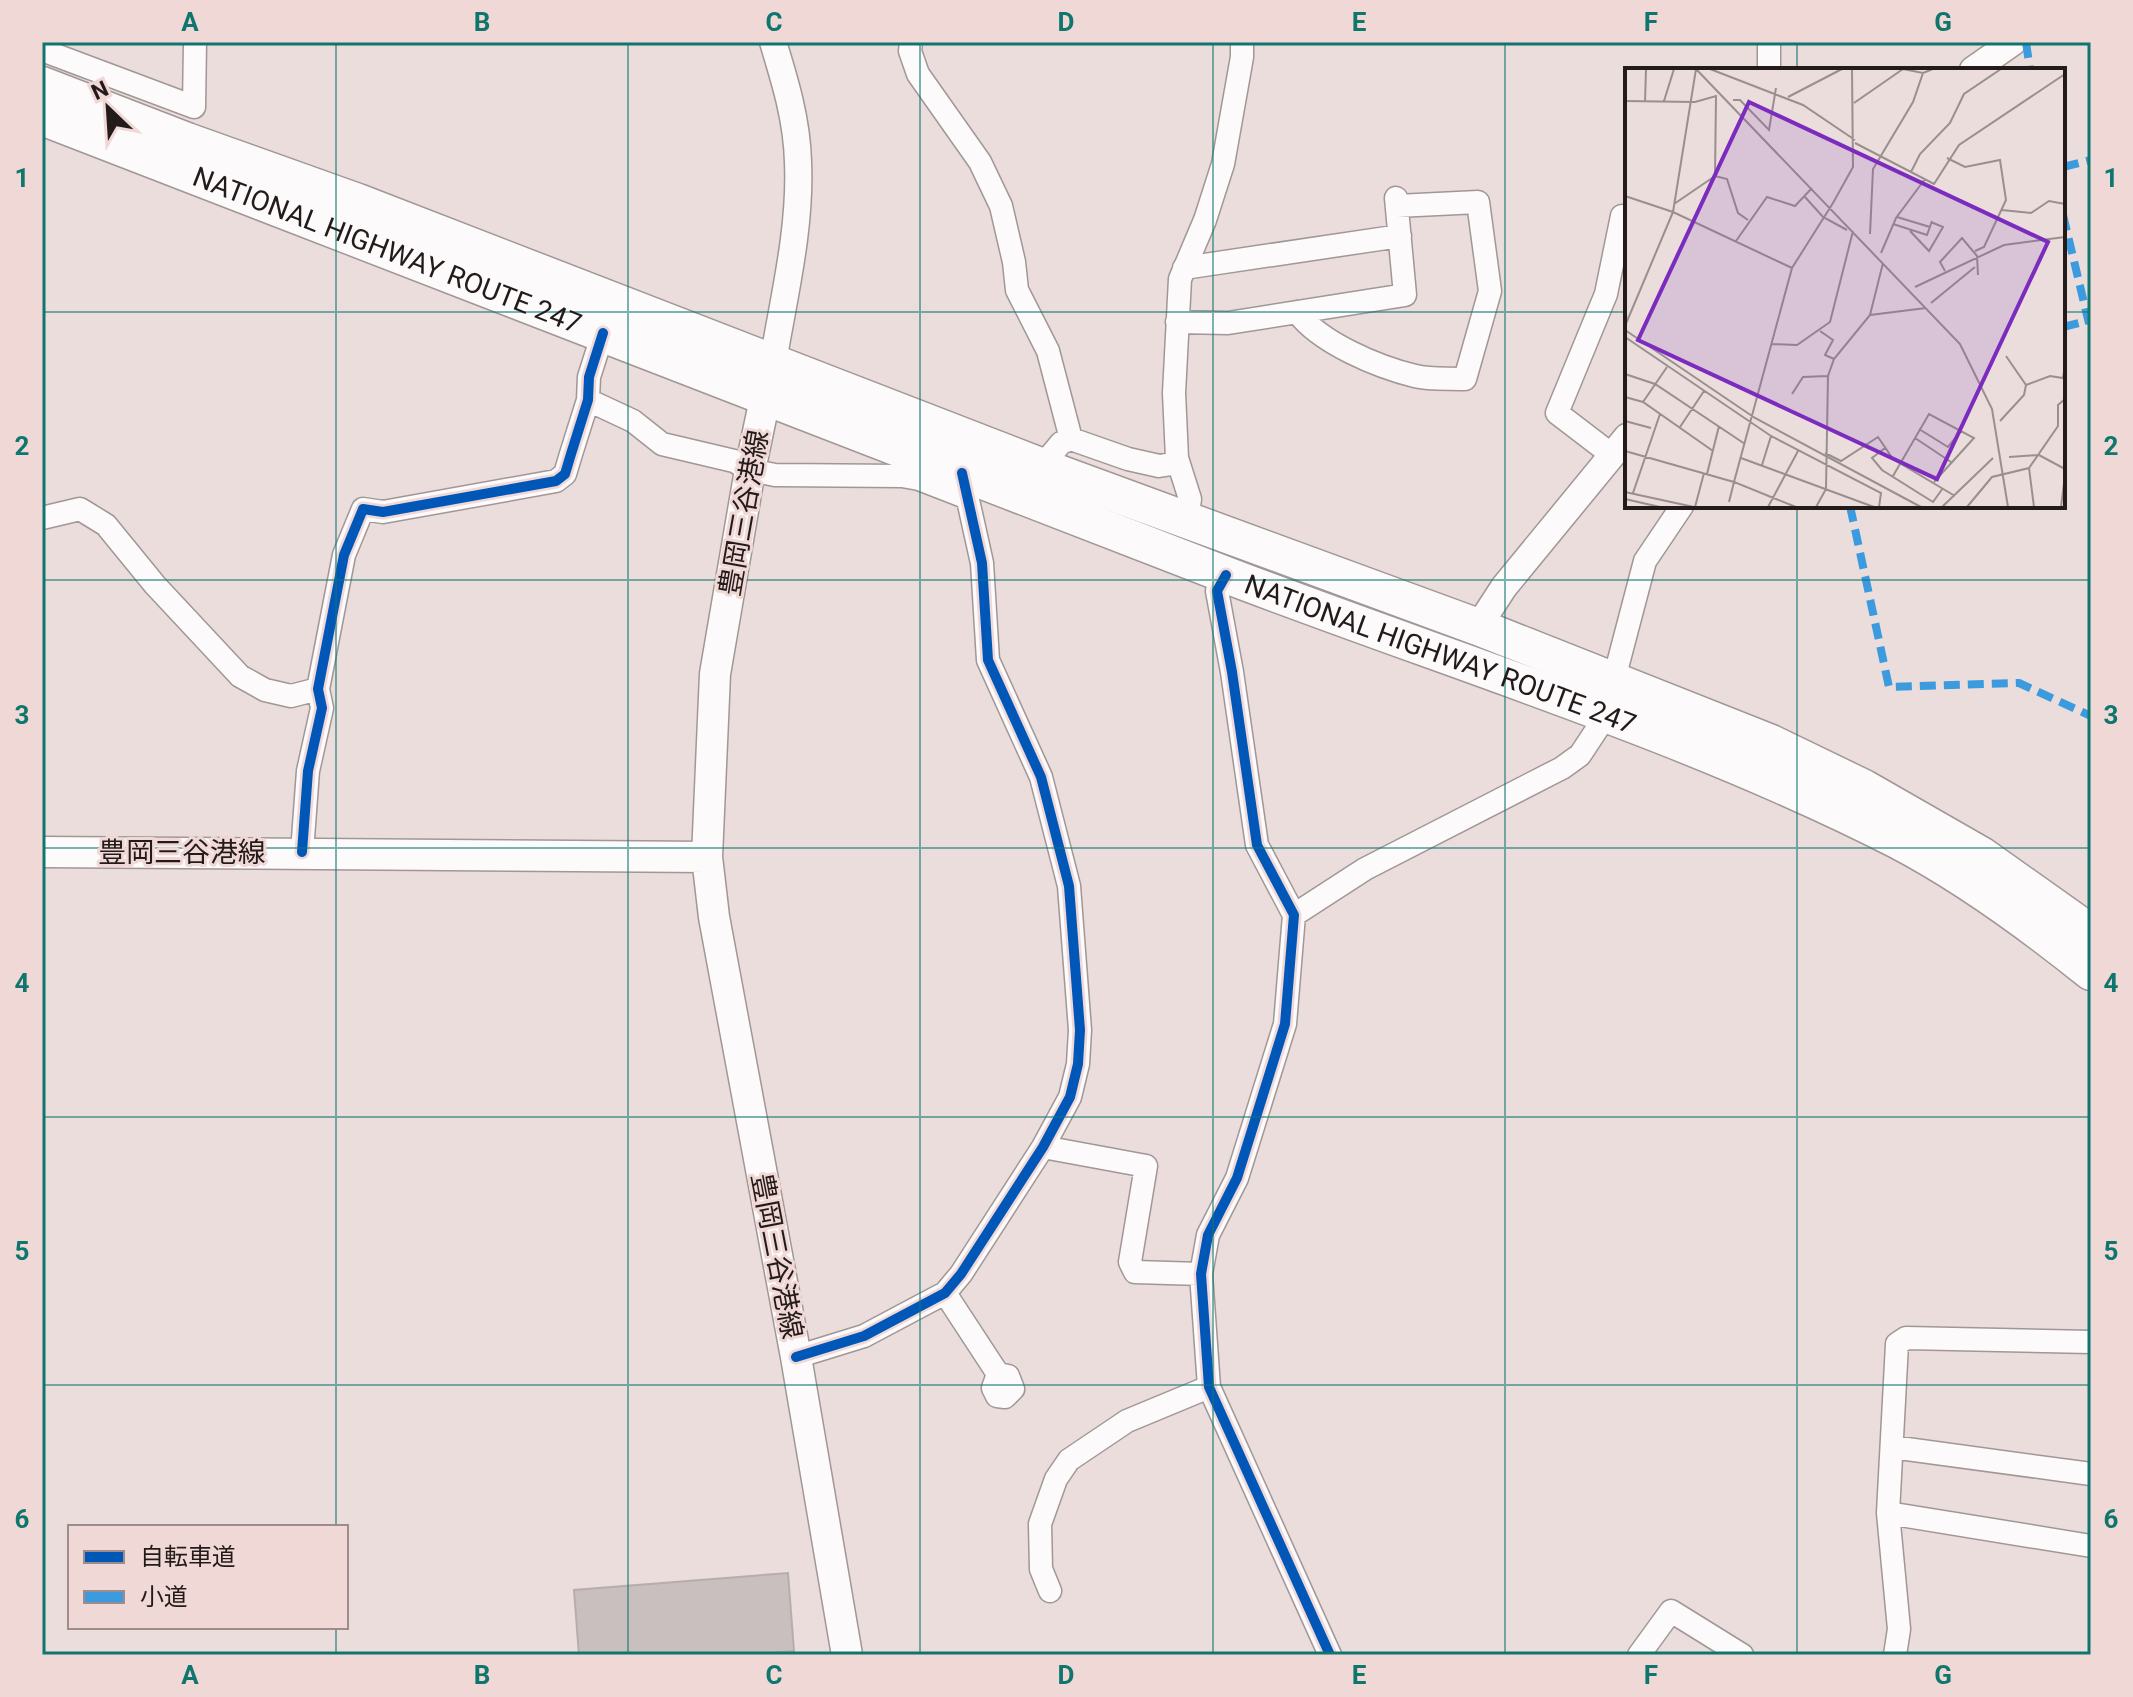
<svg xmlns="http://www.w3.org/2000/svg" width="2133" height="1697" font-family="Roboto,'Noto Sans JP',sans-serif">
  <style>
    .building { fill: #c9bfbe; stroke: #b7adac; stroke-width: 2 }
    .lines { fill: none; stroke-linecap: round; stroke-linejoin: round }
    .minor-casing { stroke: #a09796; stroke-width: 25 }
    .tertiary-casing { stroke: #a09796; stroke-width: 29 }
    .secondary-casing { stroke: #a09796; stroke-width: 33 }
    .trunk-casing { stroke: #a09796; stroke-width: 39 }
    .minor { stroke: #fcfafa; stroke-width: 22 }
    .tertiary { stroke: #fcfafa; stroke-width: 26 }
    .secondary { stroke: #fcfafa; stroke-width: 30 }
    .trunk { stroke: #fcfafa; stroke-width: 36 }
    .quiet { stroke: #3c9bdf; stroke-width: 8; stroke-dasharray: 16 8; stroke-linecap: butt }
    .cycleway-casing { stroke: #f0d8d6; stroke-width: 15 }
    .cycleway { stroke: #0057b8; stroke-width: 10 }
    .grid { fill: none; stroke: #0f766e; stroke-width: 2; stroke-opacity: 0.55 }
    .labels { text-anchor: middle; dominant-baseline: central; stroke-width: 6; stroke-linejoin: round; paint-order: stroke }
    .street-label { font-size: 28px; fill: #231b1a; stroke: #f0d8d6 }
    .inset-road { fill: none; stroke: #9a8f8e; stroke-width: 2 }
    .view { fill: #7b2cbf; fill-opacity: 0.15; stroke: #7b2cbf; stroke-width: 4 }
    .inset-edge { fill: none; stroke: #231b1a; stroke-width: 4 }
    .neatline { fill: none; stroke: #0f766e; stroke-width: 3 }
    .grid-label { font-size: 26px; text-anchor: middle; font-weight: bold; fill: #0f766e }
  </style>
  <rect width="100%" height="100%" fill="#eadddc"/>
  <path class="building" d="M 788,1573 L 794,1651 L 743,1655 L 579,1655 L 574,1590 Z"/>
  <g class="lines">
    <g class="minor-casing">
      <path id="minor" d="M 911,42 L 910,51 L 918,74 L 980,162 L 1001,206 L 1014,262 L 1017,290 L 1048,351 L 1071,439
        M 1769,42 L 1769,70
        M 42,50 L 194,107 L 195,42
        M 1184,268 L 1400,236
        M 1297,312 C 1320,343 1378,367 1415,376 C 1430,380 1449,378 1465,379 L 1490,291 L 1478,202 L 1397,206
        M 1177,322 L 1228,323 L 1405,295 L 1396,198
        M 588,400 L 633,421 L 662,444 L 734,461 L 750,470 L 775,475 L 902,476 L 919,479 L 968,498
        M 1612,455 L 1557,413 L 1606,294 L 1622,216 L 1627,217
        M 1041,467 L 1061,443 L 1071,439 L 1128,459 L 1159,466 L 1178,463
        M 42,518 L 80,509 L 106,525 L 155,585 L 240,676 L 265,690 L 291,696 L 318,689
        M 1187,520 L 1190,499 L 1177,458 L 1174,393 L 1180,279 L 1205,220 L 1223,164 L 1242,57 L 1242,42
        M 1226,575 L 1217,591 L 1232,672 L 1257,845 L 1294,915 L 1285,1024 L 1237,1178 L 1208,1235 L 1201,1274 L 1209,1387 L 1330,1655
        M 1614,679 L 1645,561 L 1682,506
        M 302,852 L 308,771 L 322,708 L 318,689 L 344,555 L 363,509 L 383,512 L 556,481 L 565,474 L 571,454 L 588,400 L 589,377 L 603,333
        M 1294,915 L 1365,869 L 1562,768 L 1580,755 L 1607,714
        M 1043,1147 L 1146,1166 L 1130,1262 L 1135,1272 L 1201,1274
        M 945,1293 L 998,1374 L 1008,1376 L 1013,1389 L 1005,1397 L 997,1396 L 993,1388 L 998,1374
        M 796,1357 L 864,1336 L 945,1293 L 961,1274 L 1043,1147 L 1070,1097 L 1078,1064 L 1080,1030 L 1069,886 L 1041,777 L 988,660 L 982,563 L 962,473
        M 1892,1447 L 2091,1474
        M 1888,1513 L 2091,1546
        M 1050,1591 L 1041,1569 L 1040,1524 L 1056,1479 L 1069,1460 L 1127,1421 L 1209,1387
        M 1639,1655 L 1671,1611 L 1742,1655
        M 1895,1655 L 1899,1629 L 1888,1513 L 1897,1344 L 1906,1338 L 2091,1342"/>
    </g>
    <g class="tertiary-casing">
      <path id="tertiary" d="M 1973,70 L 2013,42
        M 773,362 C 784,296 801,228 798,162 C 797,120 785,81 773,42
        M 1478,627 L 1504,587 L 1627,437"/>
    </g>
    <g class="secondary-casing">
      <path id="secondary" d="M 770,375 L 750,470 L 715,674 L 707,857 L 714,917 L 796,1357 L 847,1655
        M 42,852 L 707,857"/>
    </g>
    <g class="trunk-casing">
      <g id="trunk">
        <path d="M 42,85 L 187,141 L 358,202 L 1061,474 L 1478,627 L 1771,743 L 1864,788 L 1981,855 L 2091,933"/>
        <path id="s1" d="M 42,117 C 436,266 827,423 1221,573 C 1447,660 1681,730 1897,840 C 1966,876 2030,923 2091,972"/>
      </g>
    </g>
    <use href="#minor" class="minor"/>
    <use href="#tertiary" class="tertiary"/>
    <use href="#secondary" class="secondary"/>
    <use href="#trunk" class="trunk"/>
    <path class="quiet" d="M 2026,42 L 2030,70
      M 2063,167 L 2091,160
      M 2063,215 L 2091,332
      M 2063,327 L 2091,320
      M 1850,506 L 1889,687 L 2019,683 L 2091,716"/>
    <g class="cycleway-casing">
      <path id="cycleway" d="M 1226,575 L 1217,591 L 1232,672 L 1257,845 L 1294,915 L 1285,1024 L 1237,1178 L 1208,1235 L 1201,1274 L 1209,1387 L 1330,1655
        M 302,852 L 308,771 L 322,708 L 318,689 L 344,555 L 363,509 L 383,512 L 556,481 L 565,474 L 571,454 L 588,400 L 589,377 L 603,333
        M 796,1357 L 864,1336 L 945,1293 L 961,1274 L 1043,1147 L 1070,1097 L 1078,1064 L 1080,1030 L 1069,886 L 1041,777 L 988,660 L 982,563 L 962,473"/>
    </g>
    <use href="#cycleway" class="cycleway"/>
  </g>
  <path class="grid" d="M 336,42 L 336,1527M 628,42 L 628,1655M 920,42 L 920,1655M 1213,42 L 1213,1655M 1505,42 L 1505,1655M 1797,42 L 1797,70M 42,312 L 1627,312M 2063,312 L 2091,312M 1797,506 L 1797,1655M 42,580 L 2091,580M 42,848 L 2091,848M 42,1117 L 2091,1117M 42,1385 L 2091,1385M 336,1627 L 336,1655"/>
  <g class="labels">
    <g class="street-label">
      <text stroke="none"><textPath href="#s1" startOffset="370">NATIONAL HIGHWAY ROUTE 247</textPath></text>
      <text transform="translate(744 513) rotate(-80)">豊岡三谷港線</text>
      <text stroke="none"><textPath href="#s1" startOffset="1498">NATIONAL HIGHWAY ROUTE 247</textPath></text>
      <text x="182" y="852">豊岡三谷港線</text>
      <text transform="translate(777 1256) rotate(79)">豊岡三谷港線</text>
    </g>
  </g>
  <g transform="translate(1625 68)">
    <rect width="440" height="440" fill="#eadddc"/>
    <path class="inset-road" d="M 71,1 L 335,276 L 367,341 L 383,439M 85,1 L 178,37 L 230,72M 163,29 L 217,1M 108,32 L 115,32 L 144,62 L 151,20M 0,33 L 70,34 L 91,28 L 90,108 L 49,136M 39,33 L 49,1M 20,34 L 21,1M 229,35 L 278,1 L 298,5 L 308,1M 230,75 L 309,116 L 334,77 L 440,6M 322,90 L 340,99 L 375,92 L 381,132 L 359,179 L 350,183M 286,104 L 295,86 L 325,55 L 339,26 L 376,1M 90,108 L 102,111 L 113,145 L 123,152M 0,128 L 48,144 L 167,200M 180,129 L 198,149 L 222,162M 208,135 L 228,99 L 227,1M 377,142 L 406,145 L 424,133 L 440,136M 48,144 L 71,1M 272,149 L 305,159M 268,156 L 302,167 L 307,153M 285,163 L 304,183 L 318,159 L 306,154M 245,166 L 248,101 L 288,34 L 298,5M 111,173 L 142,129 L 170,138 L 187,120M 256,185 L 271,150 L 300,111M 320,203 L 315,194 L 337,170 L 352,188 L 353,207M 290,219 L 379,177 L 440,169M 306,235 L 350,199M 245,247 L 301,240M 0,258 L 48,144M 0,262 L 130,350 L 296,439M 195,263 L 208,272 L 200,287 L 209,291M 0,269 L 146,368 L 256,425 L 254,439M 147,276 L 172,277 L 205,254 L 228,163M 381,288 L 401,317M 0,306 L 30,316 L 120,376M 167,326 L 178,309 L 203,308M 0,329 L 18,334 L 88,383M 18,334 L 42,299M 0,353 L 26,360M 375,353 L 399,327 L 401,317 L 425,308 L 438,310 L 440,298M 55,359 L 79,323M 294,361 L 323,379 L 336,363M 290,370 L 326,394M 260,380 L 247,390 L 257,402 L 308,434 L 318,420M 0,383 L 109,414 L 104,434M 200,385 L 216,393 L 253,369 L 268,391 L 330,428M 384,389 L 414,387 L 440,401M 116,390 L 249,439M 137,397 L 146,368M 404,400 L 409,439M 82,406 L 94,358M 268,408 L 304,346 L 349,370 L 309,414M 0,424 L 69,439M 8,425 L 35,346M 0,431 L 35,439M 70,439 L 79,405M 143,439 L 173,383M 171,439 L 109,414 L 167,200 L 208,135M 191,439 L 201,421 L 203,308 L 209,291 L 245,247 L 258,195M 317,439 L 368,390M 342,439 L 367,409 L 404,400 L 433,358 L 433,337 L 440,331M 436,439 L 440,407"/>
    <path class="view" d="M 124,34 L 423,174 L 312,411 L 13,272 Z"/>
    <rect width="440" height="440" class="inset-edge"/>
  </g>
  <rect width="2133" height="1697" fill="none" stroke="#f0d8d6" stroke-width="88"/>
  <rect x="68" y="1525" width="280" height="104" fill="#f0d8d6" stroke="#9e8c8b" stroke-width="2"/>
  <rect x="84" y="1551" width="40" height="12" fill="#0057b8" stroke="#9e8c8b" stroke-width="2"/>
  <text x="140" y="1565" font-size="24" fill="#231b1a">自転車道</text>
  <rect x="84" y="1591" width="40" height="12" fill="#3c9bdf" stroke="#9e8c8b" stroke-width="2"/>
  <text x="140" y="1605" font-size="24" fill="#231b1a">小道</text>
  <g transform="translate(108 108) rotate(335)" stroke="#f0d8d6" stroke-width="6" paint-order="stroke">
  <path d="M0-6L14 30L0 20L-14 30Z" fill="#231b1a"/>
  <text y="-12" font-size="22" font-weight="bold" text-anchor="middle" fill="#231b1a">N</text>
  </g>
  <rect x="44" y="44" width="2045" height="1609" class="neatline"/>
  <g class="grid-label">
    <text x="190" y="31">A</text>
    <text x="482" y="31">B</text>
    <text x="774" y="31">C</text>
    <text x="1066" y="31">D</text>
    <text x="1359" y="31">E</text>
    <text x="1651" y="31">F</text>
    <text x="1943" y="31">G</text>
    <text x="22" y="187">1</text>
    <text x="2111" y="187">1</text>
    <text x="22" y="455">2</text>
    <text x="2111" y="455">2</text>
    <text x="22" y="724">3</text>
    <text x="2111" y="724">3</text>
    <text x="22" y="992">4</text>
    <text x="2111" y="992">4</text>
    <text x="22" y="1260">5</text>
    <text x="2111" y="1260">5</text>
    <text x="22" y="1528">6</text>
    <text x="2111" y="1528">6</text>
    <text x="190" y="1684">A</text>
    <text x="482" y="1684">B</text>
    <text x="774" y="1684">C</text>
    <text x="1066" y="1684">D</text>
    <text x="1359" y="1684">E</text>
    <text x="1651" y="1684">F</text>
    <text x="1943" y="1684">G</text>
  </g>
</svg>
